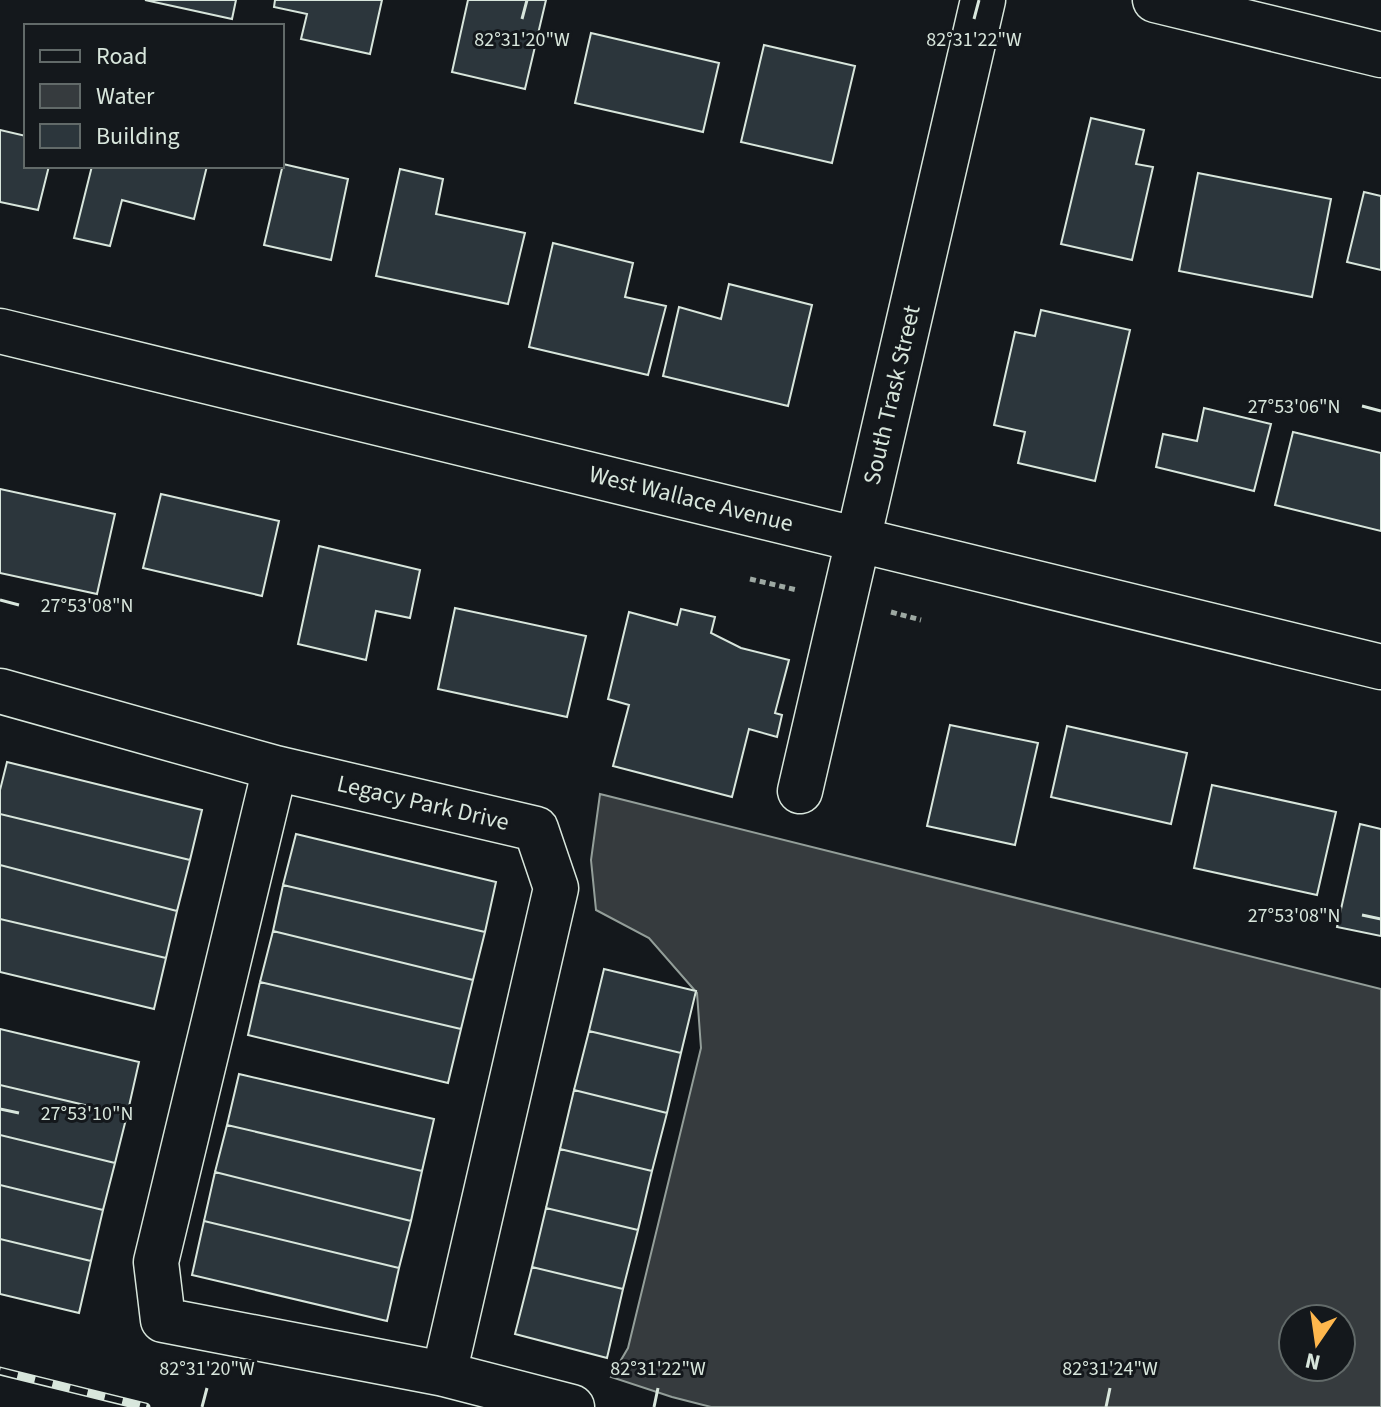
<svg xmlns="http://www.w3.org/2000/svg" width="1381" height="1407" font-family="'Source Sans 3',sans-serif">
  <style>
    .water { fill: #363b3e; stroke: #939e99; stroke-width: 2; fill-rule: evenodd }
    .building { fill: #2c363c; stroke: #d8e6dc; stroke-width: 2 }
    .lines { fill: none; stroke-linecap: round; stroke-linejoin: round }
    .minor-casing { stroke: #d8e6dc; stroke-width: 47 }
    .path { stroke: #9da8a2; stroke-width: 5; stroke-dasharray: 6 4; stroke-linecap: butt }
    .minor { stroke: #14181c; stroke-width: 44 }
    .rail-casing { stroke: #d8e6dc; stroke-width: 9 }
    .rail { stroke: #14181c; stroke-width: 6; stroke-dasharray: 18; stroke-linecap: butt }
    .ticks { fill: none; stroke: #d8e6dc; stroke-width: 3 }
    .labels { text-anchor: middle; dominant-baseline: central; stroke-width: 6; stroke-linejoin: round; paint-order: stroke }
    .street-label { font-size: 24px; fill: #d8e6dc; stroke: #14181c }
    .ticks-label { font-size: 20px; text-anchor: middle; fill: #d8e6dc; stroke: #14181c; stroke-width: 6; stroke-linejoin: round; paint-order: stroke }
  </style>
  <rect width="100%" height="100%" fill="#14181c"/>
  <path class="water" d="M 600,794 L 1381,989 L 1381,1407 L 711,1407 L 672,1397 L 611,1377 L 628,1348 L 701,1048 L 697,993 L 649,938 L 596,910 L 591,860 ZM 1293,1319 L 1341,1319 L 1341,1367 L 1293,1367 Z"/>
  <path class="building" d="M 145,0 L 236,0 L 232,19 Z
    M 275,0 L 382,0 L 370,54 L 301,39 L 307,14 L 274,7 Z
    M 468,0 L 546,0 L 525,89 L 452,72 Z
    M 591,33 L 719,63 L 703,132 L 575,103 Z
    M 764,45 L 855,66 L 832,163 L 741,142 Z
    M 1091,118 L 1144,130 L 1136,164 L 1153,167 L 1132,260 L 1061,244 Z
    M 0,130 L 26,136 L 26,166 L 49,166 L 38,210 L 0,202 Z
    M 283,164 L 348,179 L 331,260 L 264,245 Z
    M 92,166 L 207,166 L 194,219 L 122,200 L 110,246 L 74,238 Z
    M 400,169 L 443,179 L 436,214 L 525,233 L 508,304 L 376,276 Z
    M 1198,173 L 1331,199 L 1312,297 L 1179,271 Z
    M 1364,192 L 1381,196 L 1381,270 L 1347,262 Z
    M 553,243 L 633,263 L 625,297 L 666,306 L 648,375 L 529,347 Z
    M 729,284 L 812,305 L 788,406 L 663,376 L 679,307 L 721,319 Z
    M 1041,310 L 1130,330 L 1095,481 L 1018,463 L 1025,432 L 994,425 L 1015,332 L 1035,336 Z
    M 1204,408 L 1271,424 L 1254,491 L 1156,467 L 1163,434 L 1197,441 Z
    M 1293,432 L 1381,453 L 1381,531 L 1275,505 Z
    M 0,489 L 115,514 L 97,594 L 0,573 Z
    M 161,494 L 279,521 L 262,596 L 143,568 Z
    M 319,546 L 420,570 L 410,618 L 376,611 L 366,660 L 298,644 Z
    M 455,608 L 586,636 L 567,717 L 438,689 Z
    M 681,609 L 715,617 L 711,633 L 741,648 L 789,660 L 775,713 L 782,715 L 777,737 L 749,729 L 732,797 L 613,766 L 629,705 L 608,699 L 629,612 L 677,625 Z
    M 950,725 L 1038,743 L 1015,845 L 927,826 Z
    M 1067,726 L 1187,753 L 1171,824 L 1051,797 Z
    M 7,762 L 202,810 L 190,860 L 0,814 L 0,790 Z
    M 1212,785 L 1336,812 L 1317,895 L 1194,868 Z
    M 0,814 L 190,860 L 177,911 L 0,865 Z
    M 1360,824 L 1381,829 L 1381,936 L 1337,927 Z
    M 296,834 L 496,882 L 485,932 L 283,885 Z
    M 0,865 L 177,911 L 166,958 L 0,919 Z
    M 283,885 L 485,932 L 473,980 L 273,931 Z
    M 0,919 L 166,958 L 154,1009 L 0,972 Z
    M 273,931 L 473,980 L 461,1029 L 260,982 Z
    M 604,969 L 696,991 L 681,1053 L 589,1031 Z
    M 260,982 L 461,1029 L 448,1083 L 248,1035 Z
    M 0,1029 L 139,1062 L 127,1115 L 0,1085 Z
    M 589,1031 L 681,1053 L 667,1113 L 574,1090 Z
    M 239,1074 L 434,1119 L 422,1171 L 227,1125 Z
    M 0,1085 L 127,1115 L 115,1163 L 0,1135 Z
    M 574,1090 L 667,1113 L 652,1171 L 560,1149 Z
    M 227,1125 L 422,1171 L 411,1221 L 215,1172 Z
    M 0,1135 L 115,1163 L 103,1210 L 0,1185 Z
    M 560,1149 L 652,1171 L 638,1230 L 546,1208 Z
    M 215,1172 L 411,1221 L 399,1268 L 204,1221 Z
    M 0,1185 L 103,1210 L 91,1261 L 0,1239 Z
    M 546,1208 L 638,1230 L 623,1289 L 532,1267 Z
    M 204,1221 L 399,1268 L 387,1321 L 192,1275 Z
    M 0,1239 L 91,1261 L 79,1313 L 0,1294 Z
    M 532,1267 L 623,1289 L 607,1358 L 515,1334 Z"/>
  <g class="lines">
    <g class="minor-casing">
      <path id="minor" d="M 1155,0 L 1381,55
        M 0,331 L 1381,667
        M 0,691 L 275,768 L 536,829 L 556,888 L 444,1374
        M 275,768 L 156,1262 L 163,1320 L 444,1374 L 572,1407
        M 800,791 L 983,0"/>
    </g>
    <path class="path" d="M 750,579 L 797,590
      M 891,612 L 921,620"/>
    <use href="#minor" class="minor"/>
    <g class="rail-casing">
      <path id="rail" d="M 0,1371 L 146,1407"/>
    </g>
    <use href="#rail" class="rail"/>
  </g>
  <path class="ticks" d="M 522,19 L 527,0M 974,19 L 979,0M 1362,406 L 1381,411M 0,600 L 19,605M 1362,915 L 1381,919M 0,1109 L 19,1113M 202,1407 L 207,1388M 654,1407 L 658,1388M 1106,1407 L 1110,1388"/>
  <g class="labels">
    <g class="street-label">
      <text transform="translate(892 395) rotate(-77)">South Trask Street</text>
      <text transform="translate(691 499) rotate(14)">West Wallace Avenue</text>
      <text transform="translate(423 803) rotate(13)">Legacy Park Drive</text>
    </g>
  </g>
  <g class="ticks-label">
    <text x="522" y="46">82°31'20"W</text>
    <text x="974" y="46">82°31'22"W</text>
    <text x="1294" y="413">27°53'06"N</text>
    <text x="87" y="612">27°53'08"N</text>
    <text x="1294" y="922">27°53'08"N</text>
    <text x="87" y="1120">27°53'10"N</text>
    <text x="207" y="1375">82°31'20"W</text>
    <text x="658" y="1375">82°31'22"W</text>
    <text x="1110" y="1375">82°31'24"W</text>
  </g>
  <rect x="24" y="24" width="260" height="144" fill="#14181c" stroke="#626a69" stroke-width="2"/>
  <rect x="40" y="50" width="40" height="12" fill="#14181c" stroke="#626a69" stroke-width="2"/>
  <text x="96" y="64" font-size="24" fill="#d8e6dc">Road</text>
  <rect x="40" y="84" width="40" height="24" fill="#363b3e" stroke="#626a69" stroke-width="2"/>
  <text x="96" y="104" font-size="24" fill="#d8e6dc">Water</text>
  <rect x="40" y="124" width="40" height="24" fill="#2c363c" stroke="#626a69" stroke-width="2"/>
  <text x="96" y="144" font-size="24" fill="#d8e6dc">Building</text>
  <g transform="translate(1317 1343) rotate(193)"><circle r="38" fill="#14181c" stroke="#626a69" stroke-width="2"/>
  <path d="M0-6L14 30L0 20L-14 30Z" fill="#ffb74d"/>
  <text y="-12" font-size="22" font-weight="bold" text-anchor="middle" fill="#d8e6dc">N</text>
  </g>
</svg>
